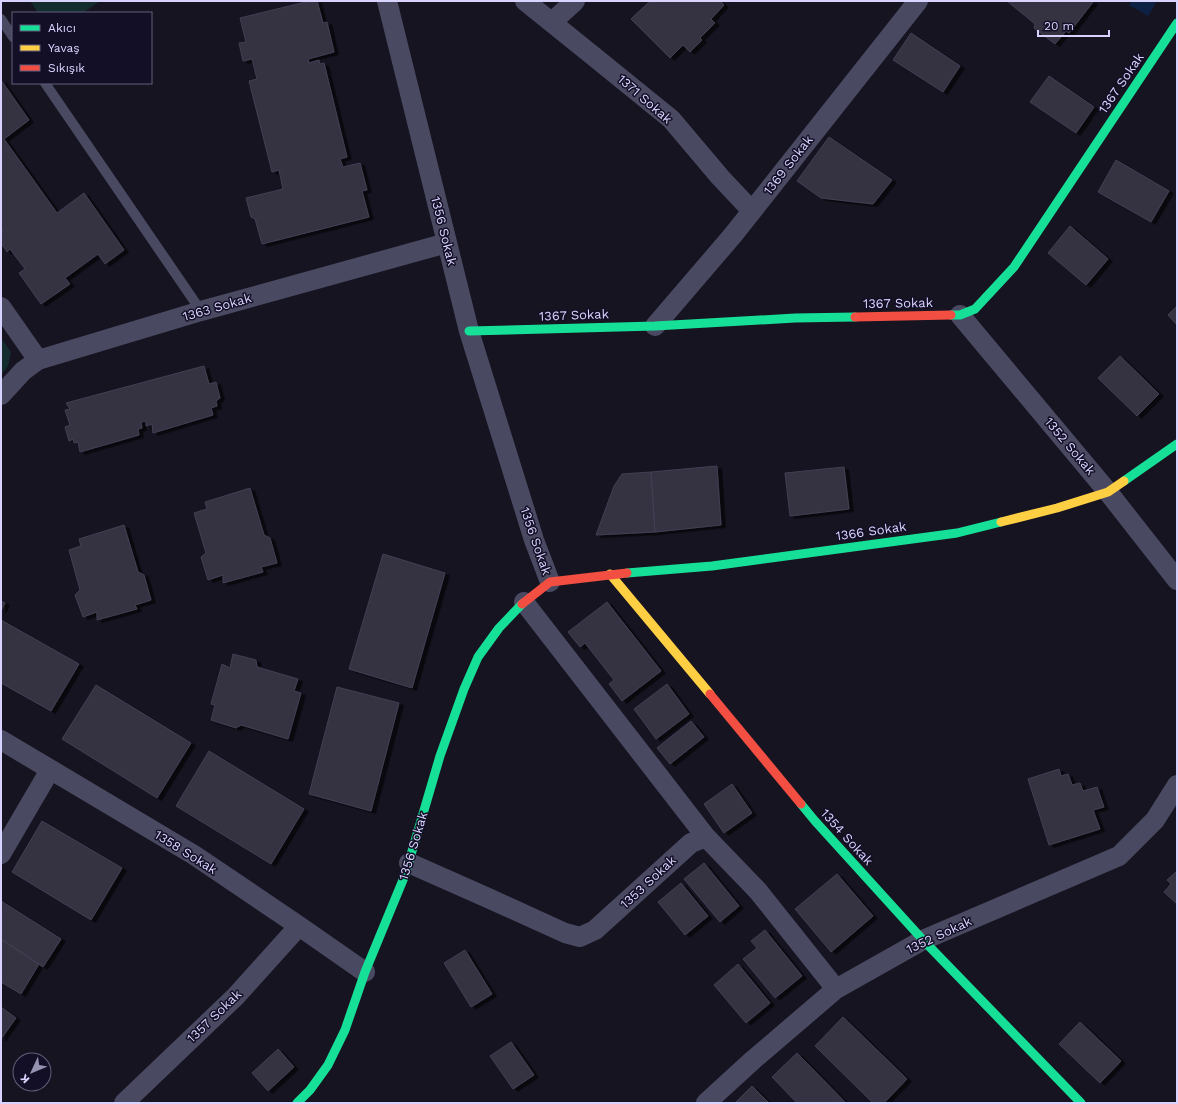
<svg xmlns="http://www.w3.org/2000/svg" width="1178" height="1104" font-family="'Work Sans',sans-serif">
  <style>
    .green { fill: #132c2d }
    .water { fill: #0d2144 }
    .building { fill: #343243; stroke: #433f54; filter: url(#shadow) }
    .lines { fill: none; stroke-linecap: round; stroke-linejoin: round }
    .lane { stroke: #4a4962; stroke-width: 10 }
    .street { stroke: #4a4962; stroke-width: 20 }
    .fast { stroke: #16e098; stroke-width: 9 }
    .slow { stroke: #ffcf43; stroke-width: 9 }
    .jam { stroke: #f24e42; stroke-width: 9 }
    .labels { text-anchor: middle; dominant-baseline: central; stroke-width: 3; stroke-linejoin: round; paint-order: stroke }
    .street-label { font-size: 13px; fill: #d9d4ff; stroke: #130f26 }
  </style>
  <defs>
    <filter id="shadow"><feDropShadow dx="4.5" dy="2.5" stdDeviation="0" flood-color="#0009"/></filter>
  </defs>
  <rect width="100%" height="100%" fill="#161421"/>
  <path class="green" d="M 30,1 L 100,1 L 83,13 L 38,13 Z
    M 1,338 L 11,352 L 8,366 L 1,375 Z"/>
  <path class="water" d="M 1132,1 L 1157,1 L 1148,16 L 1129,5 Z"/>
  <path class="building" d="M 310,1 L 317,1 L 323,23 L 327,22 L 334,52 L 308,59 L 309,63 L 319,60 L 320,64 L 324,63 L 347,157 L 340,159 L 343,167 L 360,163 L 367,190 L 362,191 L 369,217 L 262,244 L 255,219 L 251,217 L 246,198 L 283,189 L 279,170 L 272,172 L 249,81 L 257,79 L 252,59 L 243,61 L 239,43 L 246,42 L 240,18 Z
    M 650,1 L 720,1 L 724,5 L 711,19 L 715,23 L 700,38 L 702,40 L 690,52 L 683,45 L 670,58 L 631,19 Z
    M 1007,1 L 1092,1 L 1093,2 L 1069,33 L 1066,31 L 1055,44 L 1034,28 L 1035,24 Z
    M 911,33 L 960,66 L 943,92 L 893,60 Z
    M 1049,76 L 1094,107 L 1076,133 L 1030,102 Z
    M 1,80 L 29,120 L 4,139 L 57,213 L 84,193 L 124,250 L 105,264 L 98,254 L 65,278 L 70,284 L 41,304 L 19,273 L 25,269 L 10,249 L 7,252 L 1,243 L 1,232 L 3,231 L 1,229 Z
    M 829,137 L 892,180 L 873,204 L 821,198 L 797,181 Z
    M 1116,160 L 1169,191 L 1151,222 L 1098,192 Z
    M 1070,226 L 1108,259 L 1086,285 L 1048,253 Z
    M 1177,306 L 1177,325 L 1168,315 Z
    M 1120,356 L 1159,394 L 1137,416 L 1098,378 Z
    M 204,366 L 209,384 L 216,382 L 220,398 L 216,401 L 217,406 L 211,408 L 213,415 L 153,433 L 152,424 L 146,426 L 146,421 L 141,422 L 142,428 L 138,429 L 139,435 L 80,452 L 78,442 L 74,443 L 73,439 L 69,441 L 65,427 L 70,425 L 65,410 L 70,409 L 66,403 Z
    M 717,466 L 721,525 L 655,532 L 651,472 Z
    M 844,467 L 849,509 L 790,516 L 785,473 Z
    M 651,472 L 655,532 L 596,535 L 614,486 L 622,474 Z
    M 250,488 L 264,535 L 270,538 L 277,563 L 261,567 L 263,572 L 223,583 L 223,575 L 208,580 L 201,557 L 206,553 L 194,513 L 207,509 L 205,502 Z
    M 124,525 L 138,572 L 144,575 L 151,600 L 135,605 L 137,609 L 97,620 L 97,612 L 83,617 L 75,595 L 80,590 L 69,550 L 81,546 L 79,539 Z
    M 383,554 L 445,573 L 412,688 L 349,669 Z
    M 1,601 L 5,603 L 1,611 Z
    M 607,602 L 661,671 L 622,701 L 609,684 L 614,680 L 585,643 L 580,647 L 568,632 Z
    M 1,620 L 79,664 L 51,711 L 1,683 Z
    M 233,654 L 256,660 L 257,667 L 298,679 L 294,691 L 301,693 L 288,739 L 241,725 L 236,728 L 211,720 L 215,705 L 211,704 L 222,664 L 230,668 Z
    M 667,684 L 689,714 L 656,739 L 634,709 Z
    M 96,685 L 191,743 L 157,798 L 62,739 Z
    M 337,687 L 399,703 L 371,811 L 309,794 Z
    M 691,721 L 704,737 L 670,764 L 657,748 Z
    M 209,751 L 304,809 L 271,864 L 176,806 Z
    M 1059,769 L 1061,776 L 1068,774 L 1072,785 L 1080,783 L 1083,791 L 1097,787 L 1104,807 L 1093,810 L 1100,829 L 1049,845 L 1028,779 Z
    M 732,784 L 752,813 L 724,833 L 704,804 Z
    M 42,821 L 122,868 L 91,920 L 12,872 Z
    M 704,863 L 739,906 L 720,922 L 684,879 Z
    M 1177,871 L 1177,904 L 1164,892 L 1171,884 L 1167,880 Z
    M 837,874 L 873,916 L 831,952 L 795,909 Z
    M 681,883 L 708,916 L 685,935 L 658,902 Z
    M 1,901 L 61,939 L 43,967 L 1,939 Z
    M 765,930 L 802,976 L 775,998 L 743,959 L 757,948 L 751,941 Z
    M 1,939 L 39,964 L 21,994 L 1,982 Z
    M 465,950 L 492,994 L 471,1007 L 444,963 Z
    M 738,964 L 770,1003 L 746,1023 L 714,985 Z
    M 1,1007 L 16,1018 L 1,1039 Z
    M 843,1017 L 907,1079 L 884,1103 L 873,1103 L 815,1046 Z
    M 1080,1022 L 1121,1061 L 1100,1083 L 1059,1044 Z
    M 511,1042 L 534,1075 L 513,1089 L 490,1056 Z
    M 278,1049 L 294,1067 L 268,1091 L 252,1073 Z
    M 797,1053 L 846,1103 L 797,1103 L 772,1077 Z
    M 752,1086 L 769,1103 L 735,1103 Z"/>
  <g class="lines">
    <path class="lane" d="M 1,19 L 13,37
      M 45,83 L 201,311"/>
    <path class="street" d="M 387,1 L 469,331 L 534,540 L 550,582
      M 525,1 L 597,59 L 671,119 L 720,177 L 752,211
      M 552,22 L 575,1
      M 1,307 L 38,360
      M 960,315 L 1108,492 L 1177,580
      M 655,326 L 733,235 L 918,1
      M 1,395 L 23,371 L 38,360 L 201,311 L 447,243
      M 524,602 L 706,837
      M 1,740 L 194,855 L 299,926 L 365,972
      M 1,854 L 50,770
      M 409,863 L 488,898 L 565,933 L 580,937 L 595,930 L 691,843 L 706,837 L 758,891 L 836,989
      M 124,1103 L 236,996 L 299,926
      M 706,1103 L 753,1060 L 836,989 L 923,940 L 1119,856 L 1155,820 L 1177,785"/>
    <path class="fast" d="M 951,315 L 960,315 L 975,309 L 1014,267 L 1177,23
      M 469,331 L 655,326 L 795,318 L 855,317
      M 1124,481 L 1177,444
      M 627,573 L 712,566 L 957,533 L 1001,522
      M 801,804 L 815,821 L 923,940 L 1081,1103
      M 297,1103 L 310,1090 L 328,1065 L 345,1030 L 365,972 L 405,875 L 440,756 L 464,689 L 478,657 L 499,628 L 522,604"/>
    <path class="slow" d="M 1001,522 L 1057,508 L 1108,492 L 1124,481
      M 610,574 L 710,694"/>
    <path class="jam" d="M 855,317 L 951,315
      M 522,604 L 550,582 L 627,573
      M 710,694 L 801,804"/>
  </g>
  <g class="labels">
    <g class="street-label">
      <text transform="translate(1121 83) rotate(-56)">1367 Sokak</text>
      <text transform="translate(645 99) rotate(41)">1371 Sokak</text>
      <text transform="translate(788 165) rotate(-52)">1369 Sokak</text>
      <text transform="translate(444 231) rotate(76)">1356 Sokak</text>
      <text transform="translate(898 303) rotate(-1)">1367 Sokak</text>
      <text transform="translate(217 307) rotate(-16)">1363 Sokak</text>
      <text transform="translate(574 315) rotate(-2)">1367 Sokak</text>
      <text transform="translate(1070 446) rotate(50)">1352 Sokak</text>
      <text transform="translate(871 531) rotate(-8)">1366 Sokak</text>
      <text transform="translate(536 541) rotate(71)">1356 Sokak</text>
      <text transform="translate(847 837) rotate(48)">1354 Sokak</text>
      <text transform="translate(413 846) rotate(-73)">1356 Sokak</text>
      <text transform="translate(186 852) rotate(32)">1358 Sokak</text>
      <text transform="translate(648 882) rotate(-43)">1353 Sokak</text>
      <text transform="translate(939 935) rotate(-25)">1352 Sokak</text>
      <text transform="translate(214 1016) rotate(-44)">1357 Sokak</text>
    </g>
  </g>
  <rect width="1178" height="1104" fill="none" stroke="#d9d4ff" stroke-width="4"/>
  <rect x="12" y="12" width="140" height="72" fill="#130f26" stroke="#625e7d"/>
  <rect x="20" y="25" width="20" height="6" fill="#16e098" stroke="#625e7d"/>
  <text x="48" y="32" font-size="12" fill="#d9d4ff">Akıcı</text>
  <rect x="20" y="45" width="20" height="6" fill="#ffcf43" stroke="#625e7d"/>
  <text x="48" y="52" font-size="12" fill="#d9d4ff">Yavaş</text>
  <rect x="20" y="65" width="20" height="6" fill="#f24e42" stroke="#625e7d"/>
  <text x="48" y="72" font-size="12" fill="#d9d4ff">Sıkışık</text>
  <g transform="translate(32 1072) rotate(226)"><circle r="19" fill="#130f26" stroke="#625e7d"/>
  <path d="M0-3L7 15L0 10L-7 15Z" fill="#9591b1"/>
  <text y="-6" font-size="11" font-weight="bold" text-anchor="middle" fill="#d9d4ff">K</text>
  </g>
  <path d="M1038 30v6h71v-6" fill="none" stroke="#d9d4ff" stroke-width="2"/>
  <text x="1044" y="30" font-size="12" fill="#d9d4ff" stroke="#130f26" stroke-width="3" paint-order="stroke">20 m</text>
</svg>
